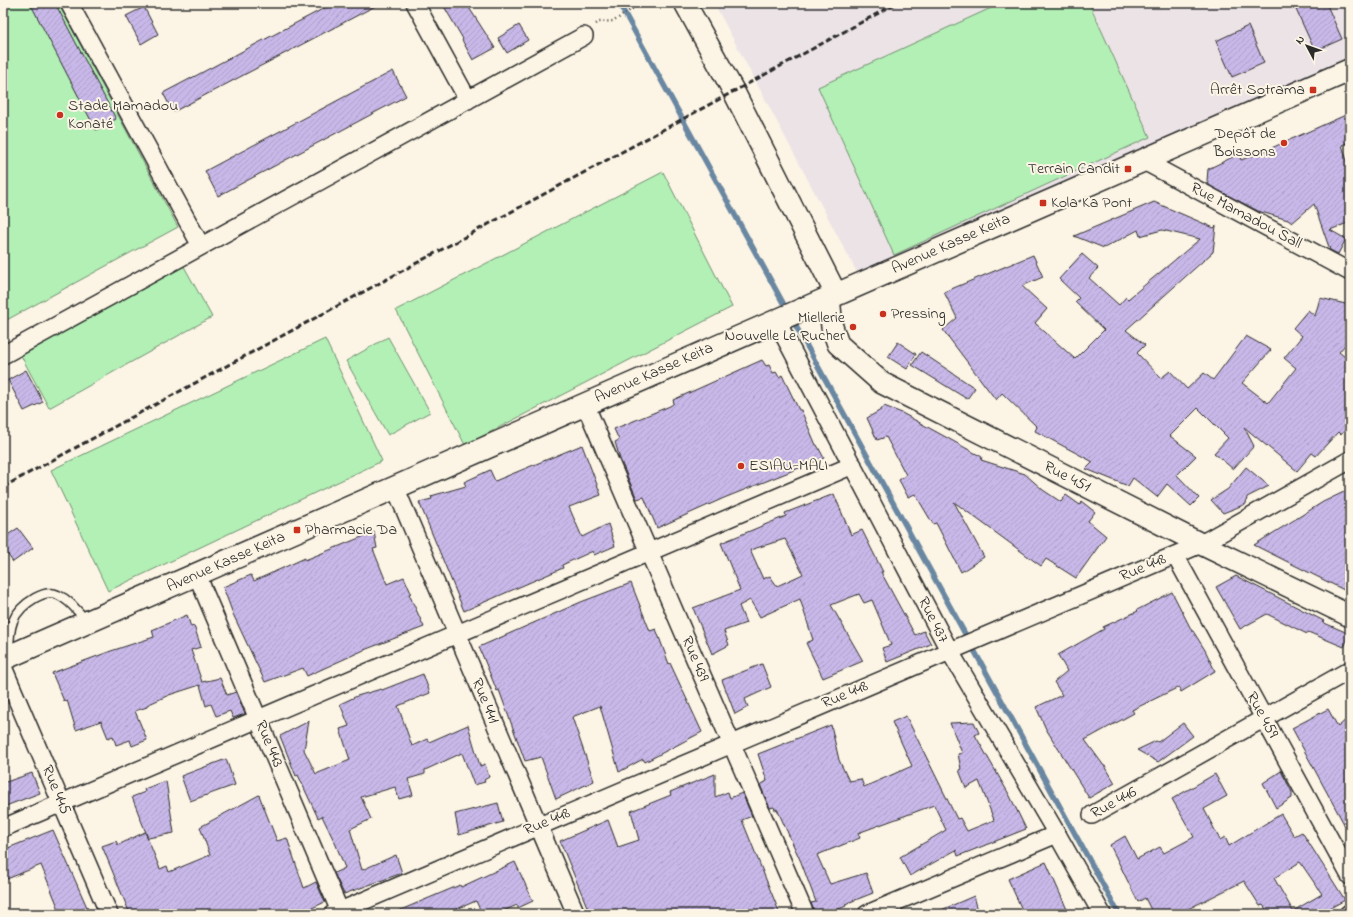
<svg xmlns="http://www.w3.org/2000/svg" width="1353" height="917" font-family="'Indie Flower',sans-serif">
  <style>
    .built { fill: #ece3e6 }
    .park { fill: #b3f0b5; stroke: #6f8e70 }
    .lines { fill: none; stroke-linecap: round; stroke-linejoin: round }
    .stream { stroke: #6b87a2; stroke-width: 5.5 }
    .building { fill: url(#building-hatch); stroke: #2b2b2b; fill-rule: evenodd }
    .service-casing { stroke: #2b2b2b; stroke-width: 11 }
    .minor-casing { stroke: #2b2b2b; stroke-width: 20 }
    .tertiary-casing { stroke: #2b2b2b; stroke-width: 24 }
    .secondary-casing { stroke: #2b2b2b; stroke-width: 25 }
    .path { stroke: #2b2b2b; stroke-width: 2.5; stroke-dasharray: 1 3; stroke-linecap: butt }
    .service { stroke: #fcf5e5; stroke-width: 8 }
    .minor { stroke: #fcf5e5; stroke-width: 17 }
    .tertiary { stroke: #fcf5e5; stroke-width: 21 }
    .secondary { stroke: #fcf5e5; stroke-width: 22 }
    .rail { stroke: #2b2b2b; stroke-width: 3; stroke-dasharray: 6 3; stroke-linecap: butt }
    .poi-dot { fill: #c8321e; stroke: #fcf5e5; stroke-width: 1.5 }
    .labels { text-anchor: middle; dominant-baseline: central; stroke-width: 4; stroke-linejoin: round; paint-order: stroke }
    .poi-label { font-size: 16px; fill: #2b2b2b; stroke: #fcf5e5; text-anchor: start }
    .street-label { font-size: 16px; fill: #2b2b2b; stroke: #fcf5e5 }
  </style>
  <defs>
    <pattern id="building-hatch" width="6" height="6" patternUnits="userSpaceOnUse"><rect width="6" height="6" fill="#c8b8e9"/><path d="M-1 1l2-2M0 6l6-6M5 7l2-2" fill="none" stroke="#ac9ec8"/></pattern>
  </defs>
  <rect width="100%" height="100%" fill="#fcf5e5"/>
  <filter id="ink" filterUnits="userSpaceOnUse"><feTurbulence type="fractalNoise" baseFrequency=".025" numOctaves="2"/><feDisplacementMap in="SourceGraphic" scale="8" xChannelSelector="R" yChannelSelector="G"/><feConvolveMatrix kernelMatrix="1 2 1 2 8 2 1 2 1" color-interpolation-filters="sRGB"/></filter>
  <g filter="url(#ink)">
    <path class="built" d="M 714,3 L 1350,3 L 1350,66 L 861,280 Z"/>
    <path class="park" d="M 3,3 L 58,3 L 178,227 L 3,322 Z
      M 1002,3 L 1089,3 L 1150,137 L 894,255 L 818,87 Z
      M 663,172 L 732,307 L 465,445 L 396,310 Z
      M 181,261 L 212,317 L 49,408 L 19,352 Z
      M 388,337 L 430,412 L 388,435 L 346,361 Z
      M 325,339 L 382,461 L 108,591 L 51,470 Z"/>
    <g class="lines">
      <path class="stream" d="M 619,3 L 788,312
        M 792,319 L 1119,914"/>
    </g>
    <path class="building" d="M 30,3 L 55,3 L 116,119 L 96,130 Z
      M 334,3 L 381,3 L 173,112 L 163,93 Z
      M 442,3 L 466,3 L 495,48 L 473,60 L 462,40 L 463,39 Z
      M 1293,3 L 1326,3 L 1342,39 L 1315,51 Z
      M 144,7 L 158,34 L 141,44 L 126,16 Z
      M 519,25 L 528,40 L 507,53 L 498,38 Z
      M 1248,26 L 1264,63 L 1232,77 L 1216,41 Z
      M 393,71 L 406,96 L 218,196 L 205,171 Z
      M 1350,113 L 1350,142 L 1342,145 L 1350,170 L 1350,222 L 1330,230 L 1346,239 L 1338,254 L 1330,250 L 1314,204 L 1292,223 L 1288,220 L 1258,211 L 1210,186 L 1207,181 L 1208,169 L 1239,154 L 1241,160 L 1267,150 Z
      M 1154,202 L 1214,228 L 1216,226 L 1213,252 L 1126,330 L 1145,345 L 1137,353 L 1161,378 L 1170,371 L 1187,389 L 1204,373 L 1213,380 L 1246,336 L 1271,350 L 1242,383 L 1268,403 L 1296,368 L 1284,358 L 1302,336 L 1293,328 L 1308,310 L 1315,316 L 1320,298 L 1350,305 L 1350,339 L 1339,352 L 1350,361 L 1350,424 L 1341,435 L 1338,432 L 1316,456 L 1312,453 L 1297,471 L 1244,427 L 1254,446 L 1233,469 L 1214,453 L 1228,438 L 1198,408 L 1170,436 L 1196,456 L 1177,475 L 1199,498 L 1191,506 L 1167,484 L 1157,497 L 1133,478 L 1128,486 L 1086,469 L 1093,462 L 1035,431 L 1037,427 L 1002,393 L 996,400 L 943,330 L 957,318 L 944,292 L 1033,255 L 1043,277 L 1022,286 L 1047,309 L 1035,323 L 1075,359 L 1104,330 L 1075,302 L 1079,298 L 1059,279 L 1082,254 L 1098,268 L 1089,278 L 1119,305 L 1126,297 L 1128,299 L 1200,239 L 1162,230 L 1140,236 L 1138,230 L 1104,248 L 1074,236 Z
      M 898,342 L 916,354 L 907,369 L 888,357 Z
      M 921,352 L 975,388 L 967,399 L 912,365 Z
      M 762,360 L 766,366 L 769,365 L 773,373 L 776,372 L 779,377 L 782,375 L 799,410 L 801,410 L 816,445 L 817,445 L 824,458 L 724,498 L 657,528 L 644,497 L 637,499 L 620,459 L 615,442 L 619,440 L 614,429 L 670,406 L 674,403 L 673,400 Z
      M 26,370 L 43,402 L 24,411 L 8,380 Z
      M 884,406 L 902,413 L 982,457 L 981,460 L 1025,474 L 1043,490 L 1061,502 L 1066,495 L 1080,505 L 1081,501 L 1095,512 L 1088,521 L 1106,536 L 1076,578 L 1046,559 L 1041,566 L 954,502 L 984,557 L 961,572 L 936,523 L 933,524 L 915,494 L 908,497 L 899,480 L 906,475 L 886,437 L 877,440 L 867,418 L 881,410 Z
      M 582,445 L 601,495 L 569,507 L 582,537 L 608,524 L 615,546 L 594,555 L 593,551 L 562,565 L 563,568 L 464,611 L 419,502 L 432,499 L 431,496 L 466,486 L 464,482 L 490,470 L 495,481 Z
      M 1246,467 L 1269,486 L 1247,497 L 1246,504 L 1223,513 L 1211,500 L 1228,489 Z
      M 1350,489 L 1350,593 L 1254,545 L 1323,502 Z
      M 834,494 L 851,535 L 862,530 L 883,572 L 881,572 L 915,635 L 924,631 L 931,644 L 887,662 L 882,648 L 891,645 L 872,600 L 864,603 L 859,594 L 831,605 L 863,661 L 823,678 L 806,643 L 813,640 L 800,599 L 760,617 L 750,600 L 739,606 L 746,623 L 724,631 L 729,645 L 712,654 L 693,608 L 740,590 L 721,543 L 786,516 L 785,513 ZM 785,539 L 803,574 L 777,586 L 770,576 L 763,579 L 750,550 Z
      M 18,528 L 33,548 L 13,562 L 3,548 L 3,538 Z
      M 374,532 L 377,548 L 373,549 L 387,584 L 404,577 L 411,593 L 409,594 L 424,627 L 364,650 L 307,676 L 303,668 L 265,682 L 233,614 L 223,587 L 251,575 L 254,581 L 305,558 L 305,560 Z
      M 1236,576 L 1324,621 L 1322,622 L 1350,634 L 1344,647 L 1308,632 L 1307,634 L 1267,614 L 1240,629 L 1216,587 Z
      M 631,583 L 650,631 L 656,629 L 669,664 L 670,663 L 702,732 L 645,762 L 643,759 L 619,772 L 600,706 L 572,717 L 594,781 L 556,799 L 541,757 L 525,761 L 499,690 L 497,691 L 479,647 L 581,602 Z
      M 1172,592 L 1192,631 L 1193,631 L 1205,650 L 1215,671 L 1181,692 L 1179,687 L 1132,710 L 1134,713 L 1085,740 L 1104,766 L 1105,766 L 1115,783 L 1089,798 L 1046,729 L 1036,707 L 1062,695 L 1054,682 L 1067,671 L 1058,655 L 1104,629 L 1103,627 L 1138,611 L 1137,610 Z
      M 187,615 L 191,627 L 194,626 L 201,647 L 191,650 L 202,682 L 220,678 L 227,695 L 236,692 L 245,714 L 233,718 L 230,711 L 216,716 L 211,704 L 206,706 L 200,685 L 169,695 L 147,705 L 147,707 L 135,711 L 147,740 L 132,746 L 130,740 L 116,745 L 113,736 L 108,738 L 101,721 L 76,730 L 67,700 L 64,701 L 52,673 L 111,651 L 154,637 L 152,630 Z
      M 762,664 L 771,687 L 745,699 L 748,707 L 735,714 L 722,680 Z
      M 423,674 L 430,693 L 398,706 L 412,746 L 427,739 L 429,742 L 468,725 L 480,766 L 485,764 L 489,777 L 484,780 L 485,782 L 474,785 L 462,753 L 425,770 L 425,774 L 408,779 L 413,795 L 399,799 L 395,787 L 361,797 L 371,819 L 350,829 L 362,870 L 396,855 L 402,873 L 344,894 L 334,873 L 345,868 L 336,845 L 322,816 L 318,818 L 298,775 L 296,776 L 280,736 L 309,721 L 304,750 L 316,774 L 350,760 L 340,729 L 349,726 L 340,704 L 357,696 L 381,689 L 382,690 Z
      M 1328,709 L 1338,727 L 1350,716 L 1350,835 L 1292,728 Z
      M 906,716 L 957,819 L 960,818 L 967,831 L 994,820 L 979,781 L 966,788 L 959,770 L 961,769 L 958,754 L 962,753 L 950,723 L 974,722 L 979,733 L 975,735 L 1010,796 L 1026,829 L 958,856 L 956,850 L 910,876 L 900,857 L 946,830 L 934,805 L 858,833 L 860,838 L 817,855 L 830,884 L 866,873 L 873,893 L 845,904 L 846,906 L 827,914 L 815,914 L 811,903 L 816,902 L 801,862 L 777,809 L 775,810 L 774,807 L 770,808 L 760,785 L 767,781 L 758,754 L 831,725 L 839,760 L 849,781 L 861,779 L 864,787 L 912,766 L 892,722 Z
      M 1183,723 L 1193,736 L 1158,762 L 1137,750 L 1156,741 L 1158,742 Z
      M 226,759 L 235,785 L 190,801 L 181,776 Z
      M 1281,771 L 1292,792 L 1292,798 L 1276,808 L 1263,783 Z
      M 32,773 L 40,793 L 3,807 L 3,783 Z
      M 715,774 L 715,797 L 728,792 L 730,798 L 742,793 L 752,816 L 742,820 L 780,914 L 590,914 L 560,841 L 608,820 L 618,847 L 639,840 L 631,811 L 671,795 L 670,792 Z
      M 1215,774 L 1227,796 L 1204,809 L 1220,840 L 1225,837 L 1229,846 L 1281,814 L 1294,836 L 1302,832 L 1345,900 L 1319,914 L 1269,914 L 1263,905 L 1260,906 L 1244,881 L 1178,914 L 1153,914 L 1145,898 L 1138,902 L 1110,845 L 1125,836 L 1137,859 L 1160,847 L 1164,853 L 1194,837 L 1172,799 ZM 1300,862 L 1322,894 L 1293,911 L 1274,878 Z
      M 166,781 L 174,833 L 148,838 L 132,797 L 145,792 L 144,789 Z
      M 259,795 L 277,841 L 287,838 L 304,888 L 316,882 L 325,902 L 299,914 L 130,914 L 102,846 L 116,841 L 118,845 L 145,832 L 160,869 L 167,866 L 169,872 L 210,855 L 200,827 Z
      M 498,803 L 503,822 L 459,835 L 455,814 Z
      M 53,830 L 90,914 L 61,914 L 41,865 L 7,879 L 3,870 L 3,850 Z
      M 515,862 L 533,901 L 518,908 L 517,905 L 497,914 L 482,914 L 476,901 L 445,914 L 391,914 L 460,885 L 461,887 Z
      M 1046,862 L 1069,914 L 1024,914 L 1008,879 Z
      M 974,896 L 979,914 L 932,914 Z"/>
    <g class="lines">
      <g class="service-casing">
        <path id="service" d="M 9,654 C 9,627 11,612 35,598 C 42,594 50,591 58,595 C 70,600 77,611 86,620"/>
      </g>
      <g class="minor-casing">
        <path id="minor" d="M 69,3 L 201,246
          M 415,3 L 468,100
          M 1142,160 L 1350,272
          M 776,320 L 949,650 L 1057,834 L 1102,914
          M 3,355 L 584,36
          M 585,404 L 805,914
          M 395,487 L 576,914
          M 1175,555 L 1350,876
          M 197,575 L 341,914
          M 3,667 L 109,914
          M 1092,815 L 1350,670
          M 3,828 L 853,465
          M 333,914 L 1201,544 L 1350,460
          M 867,914 L 1057,834
          M 1348,914 L 1350,913"/>
      </g>
      <g class="tertiary-casing">
        <path id="tertiary" d="M 685,3 L 734,92 L 836,294
          M 829,297 L 832,327 L 838,344 L 882,383 L 1201,544 L 1350,616"/>
      </g>
      <g class="secondary-casing">
        <path id="secondary" d="M 3,659 L 1350,70"/>
      </g>
      <path class="path" d="M 596,24 L 599,22 L 614,21 L 641,3"/>
      <use href="#service" class="service"/>
      <use href="#minor" class="minor"/>
      <use href="#tertiary" class="tertiary"/>
      <use href="#secondary" class="secondary"/>
      <path class="rail" d="M 3,487 L 897,3"/>
    </g>
  </g>
  <g class="poi-dot">
    <rect x="1309" y="86" width="8" height="8" rx="2"/>
    <circle cx="60" cy="115" r="4"/>
    <circle cx="1284" cy="143" r="4"/>
    <rect x="1124" y="165" width="8" height="8" rx="2"/>
    <rect x="1039" y="199" width="8" height="8" rx="2"/>
    <circle cx="883" cy="314" r="4"/>
    <circle cx="853" cy="327" r="4"/>
    <circle cx="741" cy="466" r="4"/>
    <rect x="293" y="526" width="8" height="8" rx="2"/>
  </g>
  <g class="labels">
    <g class="poi-label">
      <text x="1305" y="90" text-anchor="end">Arrêt Sotrama</text>
      <text x="68" y="106">Stade Mamadou<tspan x="68" dy="18">Konaté</tspan></text>
      <text x="1276" y="134" text-anchor="end">Depôt de<tspan x="1276" dy="18">Boissons</tspan></text>
      <text x="1120" y="169" text-anchor="end">Terrain Candit</text>
      <text x="1051" y="203">Kola Ka Pont</text>
      <text x="891" y="314">Pressing</text>
      <text x="845" y="318" text-anchor="end">Miellerie<tspan x="845" dy="18">Nouvelle Le Rucher</tspan></text>
      <text x="749" y="466">ESIAU-MALI</text>
      <text x="305" y="530">Pharmacie Da</text>
    </g>
    <g class="street-label">
      <text transform="translate(1246 216) rotate(28)">Rue Mamadou Sall</text>
      <text transform="translate(951 244) rotate(-24)">Avenue Kasse Keita</text>
      <text transform="translate(654 373) rotate(-24)">Avenue Kasse Keita</text>
      <text transform="translate(1067 477) rotate(27)">Rue 451</text>
      <text transform="translate(226 562) rotate(-24)">Avenue Kasse Keita</text>
      <text transform="translate(1143 568) rotate(-23)">Rue 448</text>
      <text transform="translate(933 620) rotate(63)">Rue 437</text>
      <text transform="translate(695 659) rotate(67)">Rue 439</text>
      <text transform="translate(845 695) rotate(-23)">Rue 448</text>
      <text transform="translate(485 701) rotate(67)">Rue 441</text>
      <text transform="translate(1262 715) rotate(61)">Rue 459</text>
      <text transform="translate(269 744) rotate(67)">Rue 443</text>
      <text transform="translate(56 790) rotate(67)">Rue 445</text>
      <text transform="translate(1114 803) rotate(-29)">Rue 446</text>
      <text transform="translate(547 822) rotate(-23)">Rue 448</text>
    </g>
  </g>
  <rect width="1353" height="917" fill="none" stroke="#fcf5e5" stroke-width="16"/>
  <rect x="8" y="8" width="1337" height="901" fill="none" stroke="#2b2b2b" stroke-width="1.5" filter="url(#ink)"/>
  <g transform="translate(1307 46) rotate(311)" stroke="#fcf5e5" stroke-width="3" paint-order="stroke">
  <path d="M0-3L7 15L0 10L-7 15Z" fill="#2b2b2b"/>
  <text y="-6" font-size="11" font-weight="bold" text-anchor="middle" fill="#2b2b2b">N</text>
  </g>
</svg>
